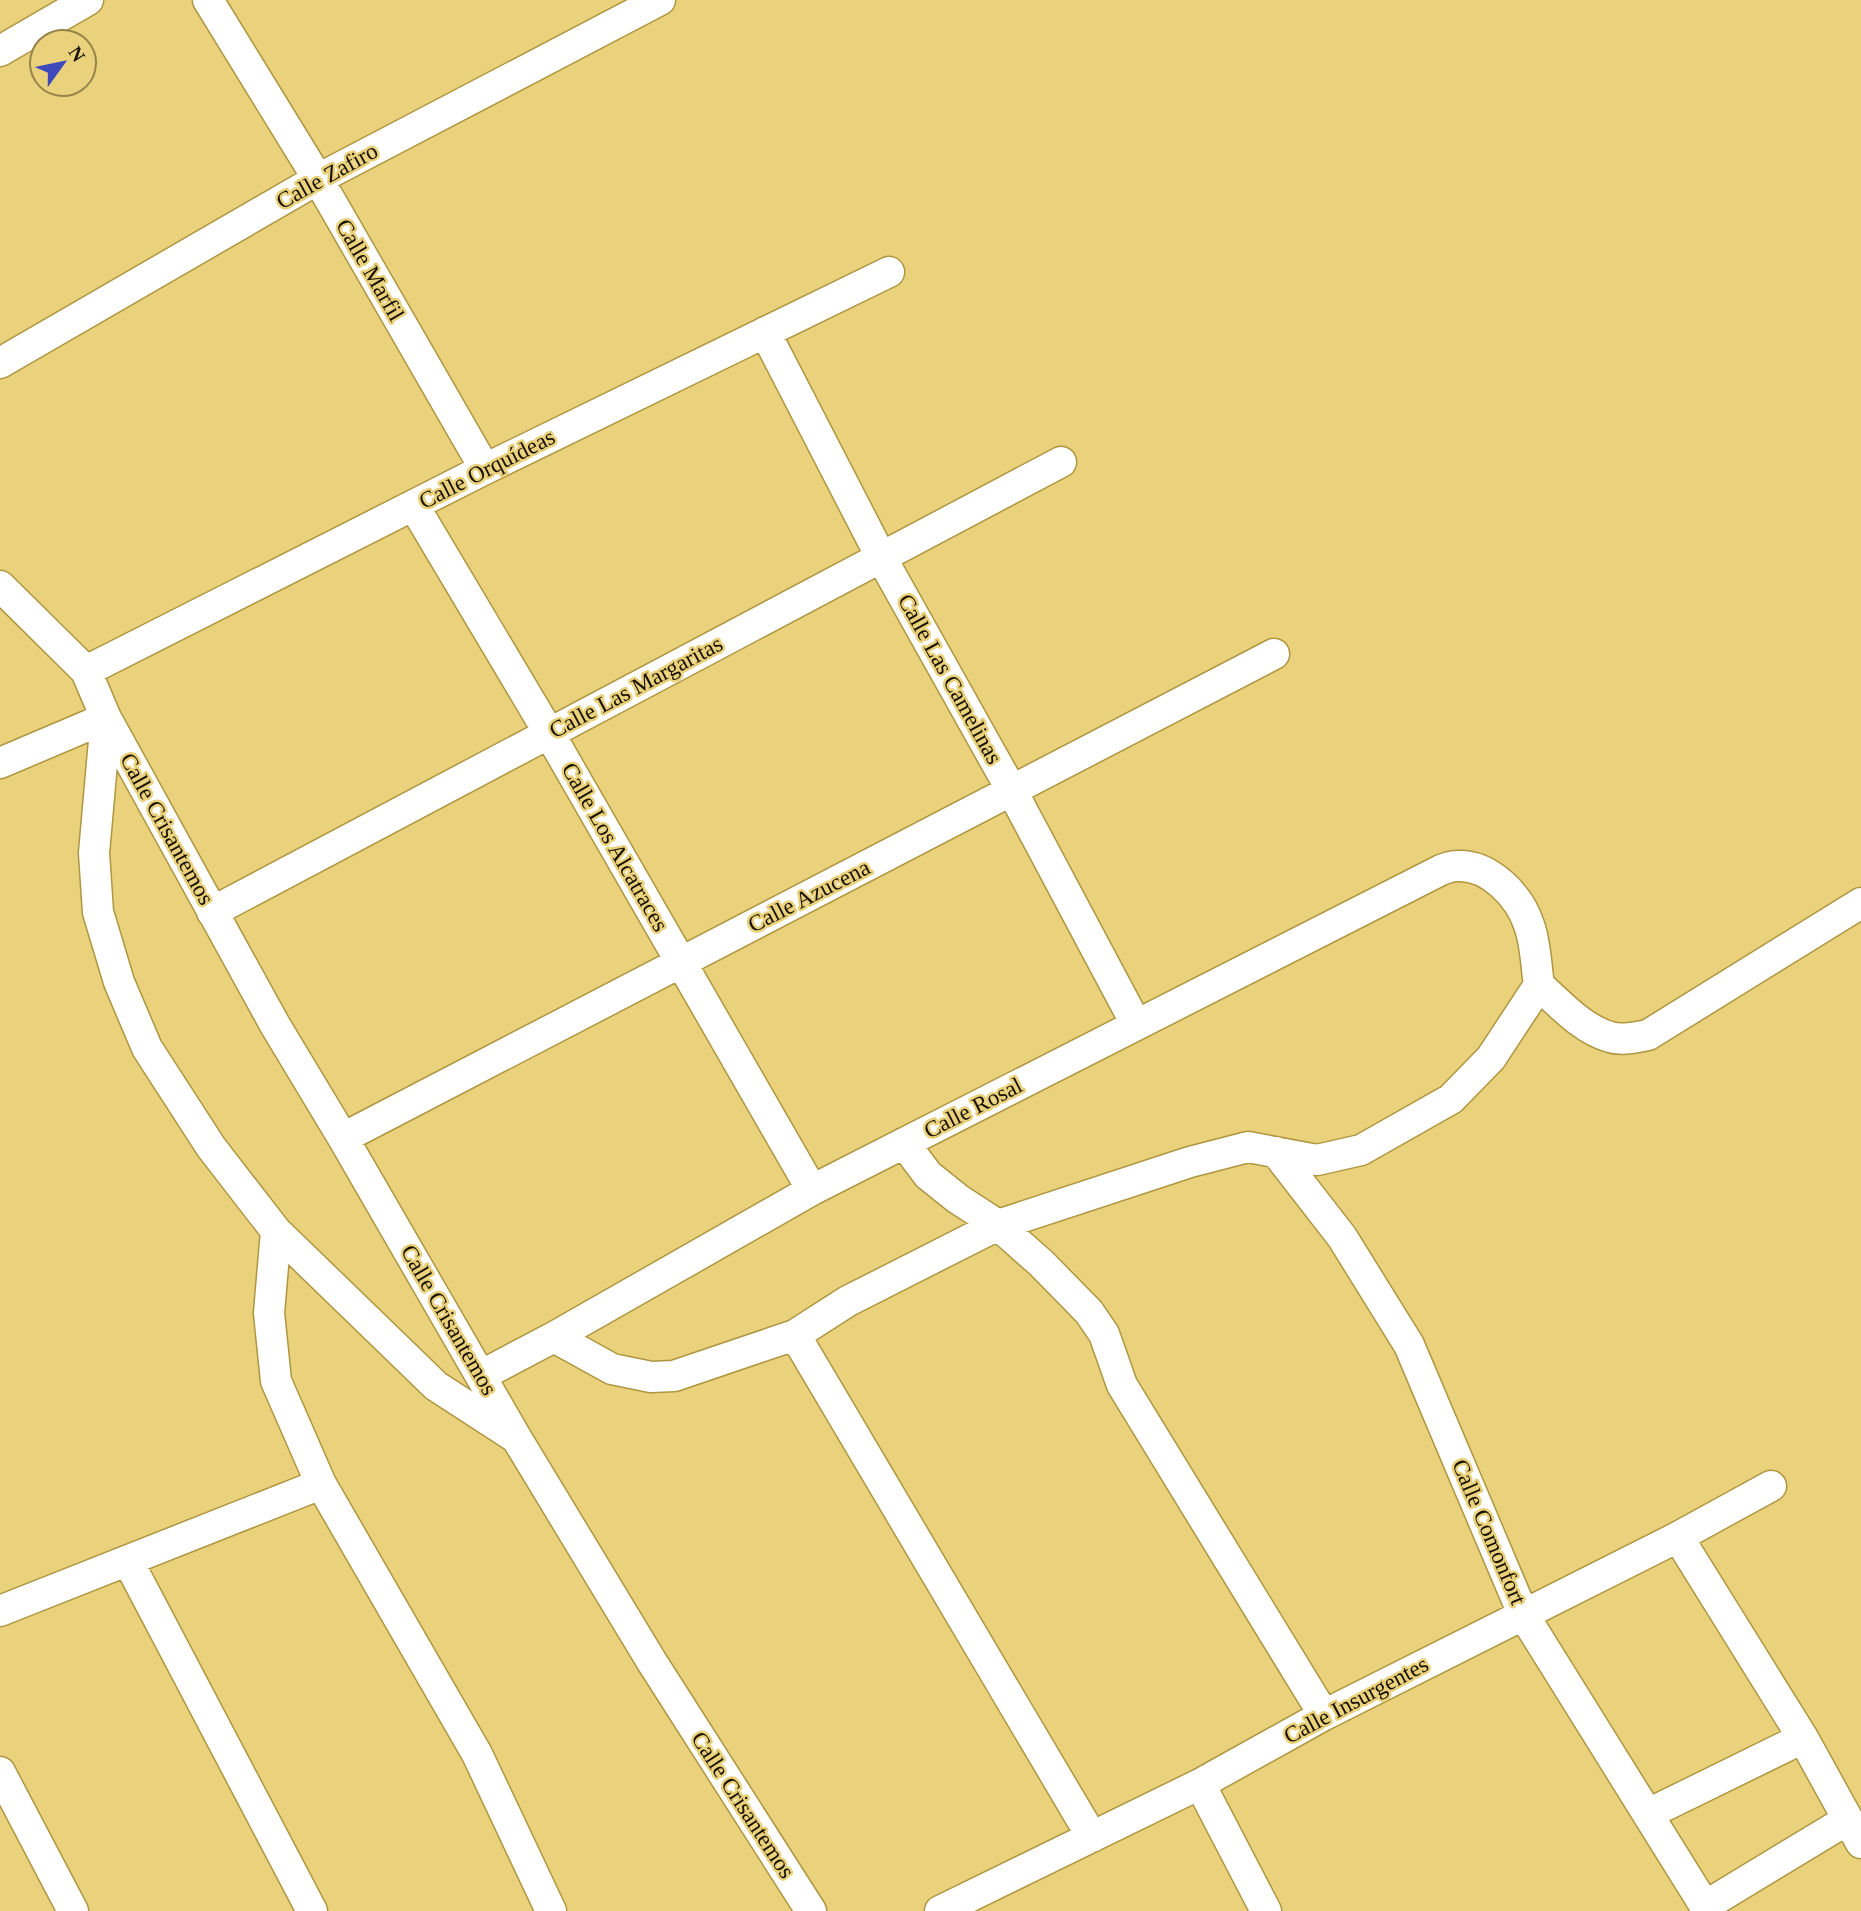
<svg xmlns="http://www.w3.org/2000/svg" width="1861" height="1911" font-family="Georgia,serif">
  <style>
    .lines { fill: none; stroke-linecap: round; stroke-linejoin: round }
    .minor-casing { stroke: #af9640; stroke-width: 33 }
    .minor { stroke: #fff; stroke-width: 30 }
    .labels { text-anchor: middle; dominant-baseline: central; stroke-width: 5; stroke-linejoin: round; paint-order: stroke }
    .street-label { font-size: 23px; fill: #181100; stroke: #ead17b }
  </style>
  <rect width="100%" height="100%" fill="#ead17b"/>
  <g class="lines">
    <g class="minor-casing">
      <path id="minor" d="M 208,0 L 318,179 L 485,469
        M 0,51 L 88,0
        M 765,332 L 881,557 L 1012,791 L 1136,1024
        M 0,363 L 318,179 L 660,0
        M 414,506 L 549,733 L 812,1190
        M 0,586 L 86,671 L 106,718 L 275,1025 L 343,1138 L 517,1439 L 652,1662 L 811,1911
        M 86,671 L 485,469 L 889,272
        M 106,718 L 94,853 L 98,912 L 119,982 L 147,1048 L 211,1147 L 276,1231 L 436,1386 L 513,1436
        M 0,763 L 106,718
        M 212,912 L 1061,462
        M 343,1138 L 1274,654
        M 904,1143 L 928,1175 L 958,1199 L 998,1225 L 1041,1263 L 1089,1312 L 1104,1334 L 1122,1385 L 1324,1715
        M 1276,1152 L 1342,1237 L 1409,1345 L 1523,1614 L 1708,1911
        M 276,1231 L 269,1313 L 276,1381 L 321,1484 L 477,1754 L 551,1911
        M 795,1335 L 1092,1837
        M 554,1337 L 612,1369 L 651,1377 L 674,1376 L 795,1335 L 848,1301 L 998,1225 L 1190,1162 L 1248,1147 L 1317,1160 L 1361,1150 L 1451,1099 L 1491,1058 L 1539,985 C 1560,1004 1582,1029 1610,1037 C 1622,1041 1636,1037 1648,1035 L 1861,903
        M 482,1375 L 554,1337 L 812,1190 L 1441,870 C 1446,868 1452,866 1457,866 C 1490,864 1520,897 1529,925 C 1536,944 1536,966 1539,985
        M 1678,1537 L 1803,1738 L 1861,1843
        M 128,1561 L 312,1911
        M 0,1611 L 321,1484
        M 0,1772 L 73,1911
        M 1200,1784 L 1266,1911
        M 1648,1814 L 1803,1738
        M 1705,1906 L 1847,1820
        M 940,1911 L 1200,1784 L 1324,1715 L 1678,1537 L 1771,1486"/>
    </g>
    <use href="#minor" class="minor"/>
  </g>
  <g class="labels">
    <g class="street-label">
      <text transform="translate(327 176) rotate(-29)">Calle Zafiro</text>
      <text transform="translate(370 270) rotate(60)">Calle Marfil</text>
      <text transform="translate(487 469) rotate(-27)">Calle Orquídeas</text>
      <text transform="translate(950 679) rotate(61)">Calle Las Camelinas</text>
      <text transform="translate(636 687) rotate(-28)">Calle Las Margaritas</text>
      <text transform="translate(167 829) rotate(61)">Calle Crisantemos</text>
      <text transform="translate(615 847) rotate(60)">Calle Los Alcatraces</text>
      <text transform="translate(809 896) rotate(-27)">Calle Azucena</text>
      <text transform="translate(973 1108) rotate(-27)">Calle Rosal</text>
      <text transform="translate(449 1320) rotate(60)">Calle Crisantemos</text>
      <text transform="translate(1489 1532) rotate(67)">Calle Comonfort</text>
      <text transform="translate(1356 1700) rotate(-28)">Calle Insurgentes</text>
      <text transform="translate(743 1805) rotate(57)">Calle Crisantemos</text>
    </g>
  </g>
  <g transform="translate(63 63) rotate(57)"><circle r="33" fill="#ead17b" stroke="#96844a" stroke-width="2"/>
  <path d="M0-5L12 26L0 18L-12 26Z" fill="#3e49bc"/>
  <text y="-10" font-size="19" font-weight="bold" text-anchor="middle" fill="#181100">N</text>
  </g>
</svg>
